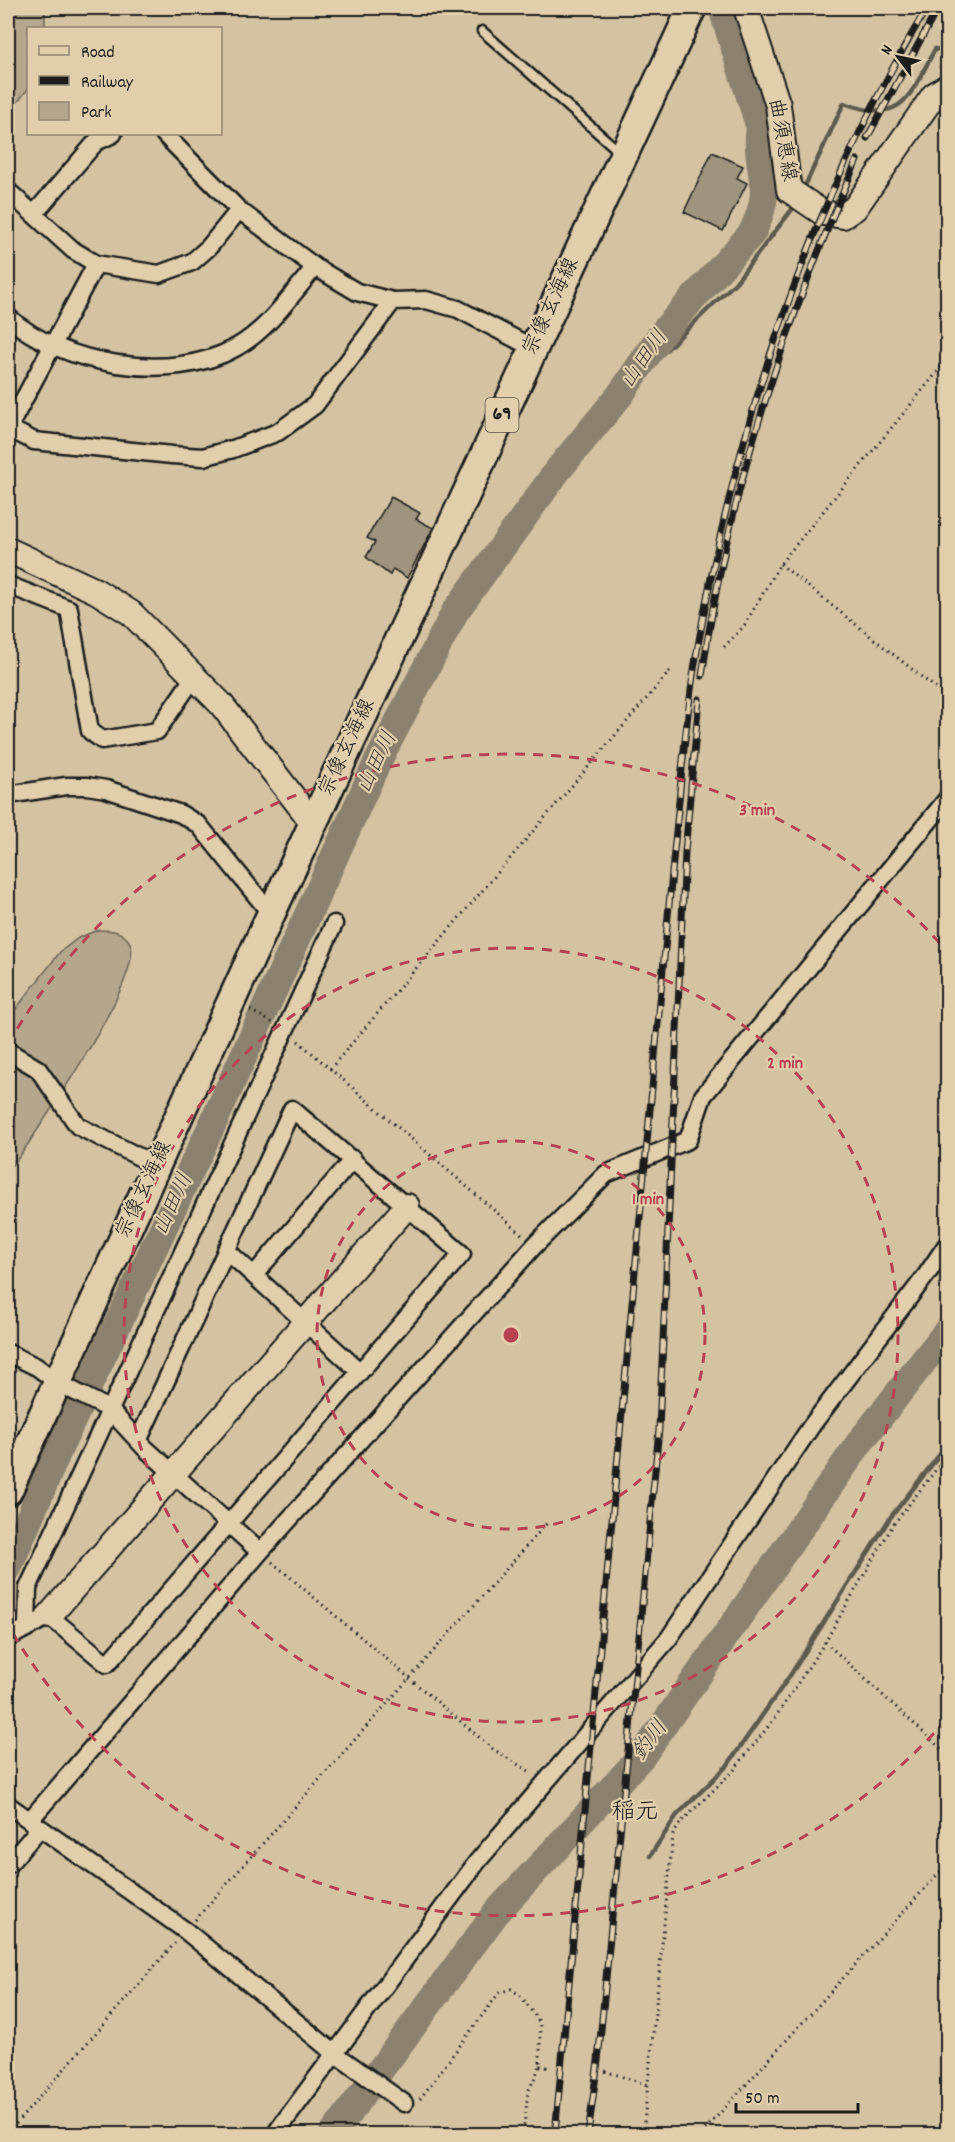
<svg xmlns="http://www.w3.org/2000/svg" width="955" height="2142" font-family="Dekko,'Klee One',sans-serif">
  <style>
    .green { fill: #b5a78d; stroke: #686254; stroke-width: 1.5 }
    .lines { fill: none; stroke-linecap: round; stroke-linejoin: round }
    .stream { stroke: #5f594d; stroke-width: 4.5 }
    .river { stroke: #8b816e; stroke-width: 28 }
    .building { fill: #a1947e; stroke: #1c1c1c; stroke-width: 1.5 }
    .lane-casing { stroke: #1c1c1c; stroke-width: 13 }
    .street-casing { stroke: #1c1c1c; stroke-width: 21 }
    .secondary-casing { stroke: #1c1c1c; stroke-width: 28 }
    .primary-casing { stroke: #1c1c1c; stroke-width: 32 }
    .path { stroke: #1c1c1c; stroke-width: 3; stroke-dasharray: 1.5 4.5; stroke-linecap: butt }
    .lane { stroke: #e0ceac; stroke-width: 8 }
    .street { stroke: #e0ceac; stroke-width: 16 }
    .secondary { stroke: #e0ceac; stroke-width: 24 }
    .primary { stroke: #e0ceac; stroke-width: 27 }
    .rail-casing { stroke: #1c1c1c; stroke-width: 7 }
    .rail { stroke: #e0ceac; stroke-width: 4.5; stroke-dasharray: 14; stroke-linecap: butt }
    .ring { fill: none; stroke: #b64252; stroke-width: 3; stroke-dasharray: 10 8 }
    .labels { text-anchor: middle; dominant-baseline: central; stroke-width: 4.5; stroke-linejoin: round; paint-order: stroke }
    .shield { fill: #e0ceac; stroke: #575147; stroke-width: 1.5 }
    .shield-label { font-size: 20px; font-weight: bold; fill: #1c1c1c }
    .street-label { font-size: 21px; fill: #1c1c1c; stroke: #e0ceac }
    .water-label { font-size: 22px; font-style: italic; fill: #433f39; stroke: #e0ceac }
    .quarter-label { font-size: 24px; fill: #1c1c1c; stroke: #e0ceac }
    .centre { fill: #b64252; stroke: #e0ceac; stroke-width: 3 }
    .ring-label { font-size: 18px; text-anchor: middle; font-weight: bold; fill: #b64252; stroke: #e0ceac; stroke-width: 4.5; stroke-linejoin: round; paint-order: stroke }
  </style>
  <rect width="100%" height="100%" fill="#d4c3a3"/>
  <filter id="ink" filterUnits="userSpaceOnUse"><feTurbulence type="fractalNoise" baseFrequency=".0167" numOctaves="2"/><feDisplacementMap in="SourceGraphic" scale="12" xChannelSelector="R" yChannelSelector="G"/><feConvolveMatrix kernelMatrix="1 2 1 2 8 2 1 2 1" color-interpolation-filters="sRGB"/></filter>
  <g filter="url(#ink)">
    <path class="green" d="M 8,8 L 44,8 L 45,10 L 45,28 L 28,28 L 28,89 L 8,114 Z
      M 98,930 C 111,930 123,930 130,943 C 146,974 41,1124 20,1156 L 8,1170 L 8,1019 L 60,952 L 78,938 Z"/>
    <g class="lines">
      <path class="stream" d="M 803,190 L 844,103 C 904,126 910,95 935,49 L 948,51
        M 620,395 L 736,282 L 797,203
        M 650,1856 L 677,1815 L 727,1766 L 791,1674 L 890,1518 L 948,1444"/>
      <path class="river" d="M 8,1568 L 61,1444 L 214,1121 L 377,763 L 455,612 L 558,470 L 620,395 L 663,332 L 752,233 C 758,220 764,206 764,191 C 763,169 756,150 760,128 L 722,8
        M 333,2134 L 496,1913 L 642,1756 L 860,1442 L 948,1330"/>
    </g>
    <path class="building" d="M 712,152 L 743,166 L 737,178 L 747,183 L 723,231 L 684,212 Z
      M 391,497 L 420,513 L 416,519 L 433,528 L 407,578 L 393,569 L 390,575 L 366,557 L 375,542 L 367,538 Z"/>
    <g class="lines">
      <g class="lane-casing">
        <path id="lane" d="M 482,31 L 621,153"/>
      </g>
      <g class="street-casing">
        <path id="street" d="M 164,134 L 239,210 L 315,267 L 357,292 L 393,301 L 426,300 L 458,309 L 533,348
          M 8,191 L 73,250 L 96,264 L 159,274 L 192,262 L 209,247 L 239,210
          M 34,214 L 96,142 L 113,134
          M 8,317 C 61,365 171,384 235,348 C 268,330 291,295 315,267
          M 8,428 L 34,441 L 172,455 L 203,457 L 233,449 L 278,432 L 315,405 L 393,301
          M 8,429 L 96,264
          M 8,585 L 69,609 L 90,731 L 102,740 L 157,731 L 194,677
          M 8,795 L 66,786 L 87,786 L 106,789 L 181,814 L 199,825 L 271,914
          M 8,1051 L 38,1069 L 78,1126 L 157,1166
          M 226,1250 L 360,1372
          M 254,1275 L 353,1159
          M 8,1353 L 37,1367 L 58,1383 L 109,1409 L 145,1448 L 260,1552
          M 27,1626 L 28,1588 L 334,924
          M 8,1638 L 49,1616 L 107,1664 L 462,1254 L 292,1109 L 139,1439
          M 8,1805 L 186,1931 L 334,2053 L 404,2103
          M 30,1820 L 260,1552 L 535,1245 L 606,1174 L 688,1140 L 703,1096 L 948,798
          M 8,1865 L 39,1829
          M 275,2134 L 477,1862 L 669,1638 L 812,1425 L 927,1274 L 948,1243"/>
      </g>
      <g class="secondary-casing">
        <path id="secondary" d="M 746,8 L 778,105 L 789,190 L 823,213 L 843,216 L 855,208 L 934,95 L 948,86
          M 8,550 L 96,591 L 131,613 L 221,704 L 313,823
          M 49,1616 L 407,1206"/>
      </g>
      <g class="primary-casing">
        <path id="primary" d="M 8,1491 L 271,914 L 692,8"/>
      </g>
      <path class="path" d="M 940,68 L 948,47
        M 780,564 L 948,698
        M 724,647 L 744,626 L 780,564 L 948,359
        M 250,1010 L 273,1023
        M 298,1041 L 524,1236
        M 330,1069 L 671,670
        M 272,1562 L 493,1749 L 532,1773
        M 825,1642 L 948,1755
        M 195,1920 L 548,1522
        M 540,2066 L 551,2068
        M 605,2071 L 648,2085
        M 420,2099 L 499,1993 L 511,1989 L 521,1996 L 540,2023 L 540,2066 L 528,2092 L 523,2134
        M 8,2133 L 175,1943
        M 646,2134 L 644,2123 L 673,1835 L 681,1822 L 734,1770 L 775,1718 L 825,1642 L 893,1525 L 948,1454
        M 701,2134 L 948,1863"/>
      <use href="#lane" class="lane"/>
      <use href="#street" class="street"/>
      <use href="#secondary" class="secondary"/>
      <use href="#primary" class="primary"/>
      <g class="rail-casing">
        <path id="rail" d="M 867,138 L 938,8
          M 702,676 C 727,497 784,324 857,160
          M 555,2134 L 674,851 C 681,786 685,721 696,657 C 735,430 808,206 927,8
          M 588,2134 L 598,2061 L 659,1429 L 685,852 L 699,699"/>
      </g>
      <use href="#rail" class="rail"/>
    </g>
  </g>
  <g class="ring">
    <circle cx="511" cy="1335" r="194"/>
    <circle cx="511" cy="1335" r="387"/>
    <path d="M946 1720A581 581 0 0 1 8 1625M8 1044A581 581 0 0 1 946 950"/>
  </g>
  <g class="labels">
    <rect class="shield" x="485.5" y="398" width="33" height="34" rx="4.5"/>
    <g class="shield-label">
      <text x="502" y="415">69</text>
    </g>
    <g class="street-label">
      <text transform="translate(781 140) rotate(80)">曲須恵線</text>
      <text transform="translate(552 307) rotate(-65)">宗像玄海線</text>
      <text transform="translate(348 748) rotate(-65)">宗像玄海線</text>
      <text transform="translate(145 1190) rotate(-65)">宗像玄海線</text>
    </g>
    <g class="water-label">
      <text transform="translate(645 360) rotate(-55)">山田川</text>
      <text transform="translate(378 763) rotate(-64)">山田川</text>
      <text transform="translate(174 1205) rotate(-65)">山田川</text>
      <text transform="translate(651 1741) rotate(-53)">釣川</text>
    </g>
    <g class="quarter-label">
      <text x="635" y="1813">稲元</text>
    </g>
  </g>
  <circle cx="511" cy="1335" r="9" class="centre"/>
  <g class="ring-label">
    <text x="757" y="815">3 min</text>
    <text x="785" y="1068">2 min</text>
    <text x="648" y="1204">1 min</text>
  </g>
  <rect width="955" height="2142" fill="none" stroke="#e0ceac" stroke-width="30"/>
  <rect x="15" y="15" width="925" height="2112" fill="none" stroke="#1c1c1c" stroke-width="2" filter="url(#ink)"/>
  <rect x="27" y="27" width="195" height="108" fill="#e0ceac" stroke="#928772" stroke-width="1.5"/>
  <rect x="39" y="46" width="30" height="9" fill="#e0ceac" stroke="#928772" stroke-width="1.5"/>
  <text x="81" y="57" font-size="18" fill="#1c1c1c">Road</text>
  <rect x="39" y="76" width="30" height="9" fill="#1c1c1c" stroke="#928772" stroke-width="1.5"/>
  <text x="81" y="87" font-size="18" fill="#1c1c1c">Railway</text>
  <rect x="39" y="102" width="30" height="18" fill="#b5a78d" stroke="#928772" stroke-width="1.5"/>
  <text x="81" y="117" font-size="18" fill="#1c1c1c">Park</text>
  <g transform="translate(898 57) rotate(302)" stroke="#e0ceac" stroke-width="4.5" paint-order="stroke">
  <path d="M0-4.5L10 22L0 15L-10 22Z" fill="#1c1c1c"/>
  <text y="-9" font-size="16" font-weight="bold" text-anchor="middle" fill="#1c1c1c">N</text>
  </g>
  <path d="M736 2103v9h122v-9" fill="none" stroke="#1c1c1c" stroke-width="3"/>
  <text x="745" y="2103" font-size="18" fill="#1c1c1c" stroke="#e0ceac" stroke-width="4.5" paint-order="stroke">50 m</text>
</svg>
